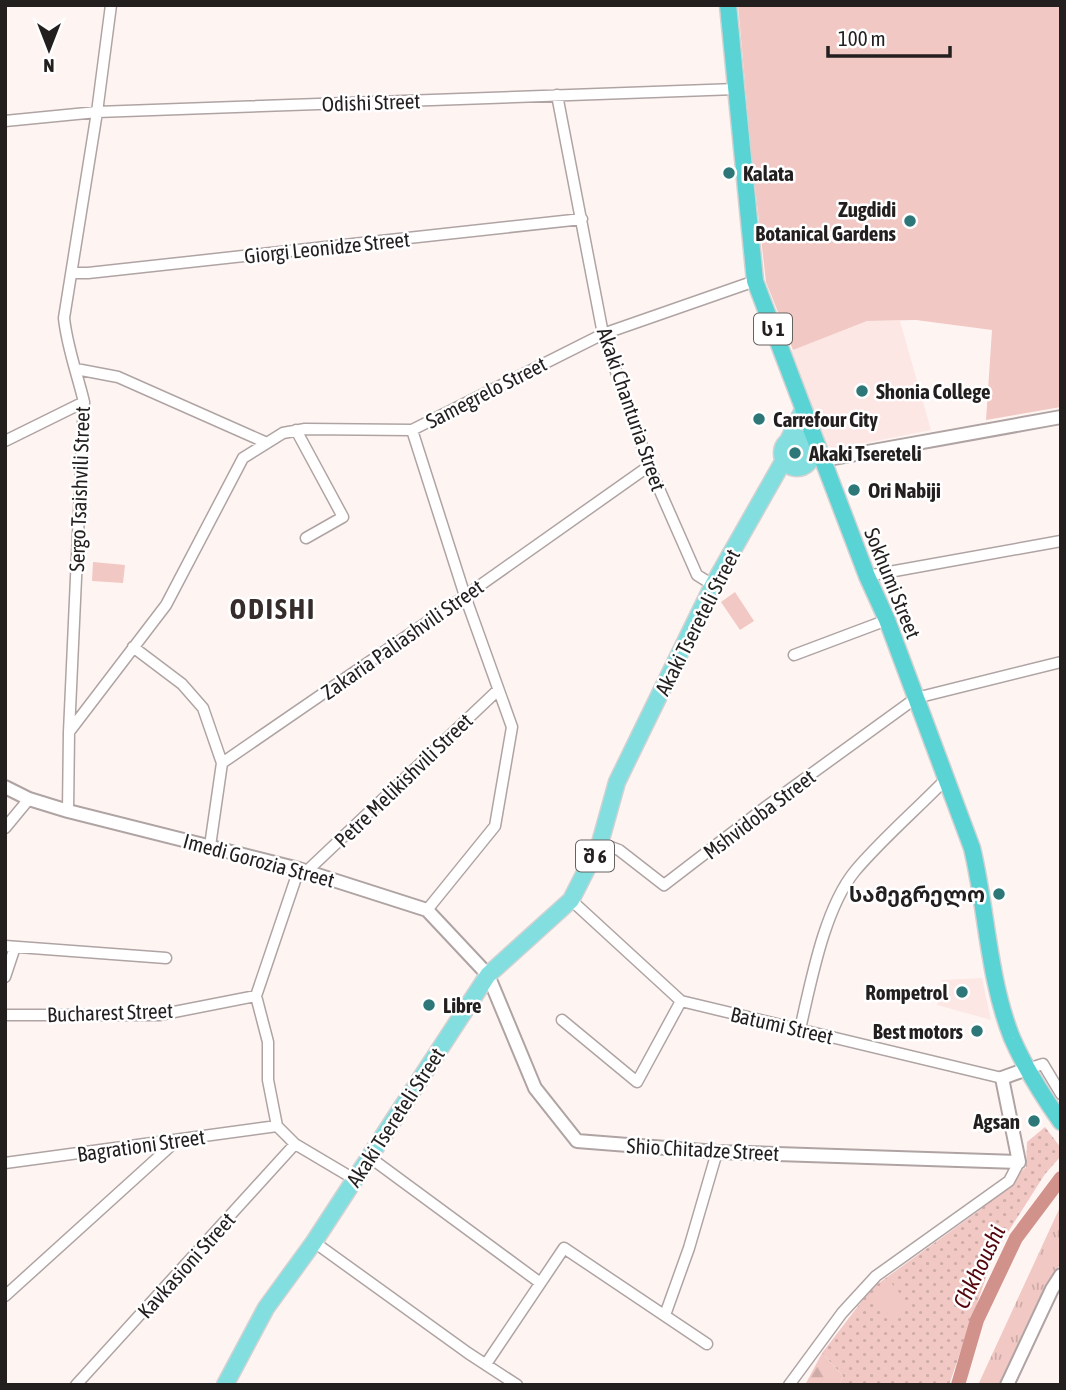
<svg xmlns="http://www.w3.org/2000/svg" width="1066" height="1390" font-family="'Asap Condensed','Noto Sans Georgian',sans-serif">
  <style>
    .built { fill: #fce7e5 }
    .grass { fill: url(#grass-dots) }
    .forest { fill: url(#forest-firs) }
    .park { fill: url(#park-tufts) }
    .garden { fill: #f1c8c3 }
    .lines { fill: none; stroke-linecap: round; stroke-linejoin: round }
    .river { stroke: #d1928c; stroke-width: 14 }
    .minor-casing { stroke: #afa4a3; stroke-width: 13 }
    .tertiary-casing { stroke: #afa4a3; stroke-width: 16 }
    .primary-casing { stroke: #d3d2d2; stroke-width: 19 }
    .trunk-casing { stroke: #d3d2d2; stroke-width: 19 }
    .minor { stroke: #fff; stroke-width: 10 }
    .tertiary { stroke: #fff; stroke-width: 12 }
    .primary { stroke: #83dedf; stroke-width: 16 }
    .trunk { stroke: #5ad3d4; stroke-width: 16 }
    .poi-dot { fill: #2d7778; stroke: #fff; stroke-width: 2.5 }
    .labels { text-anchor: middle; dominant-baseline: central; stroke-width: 5; stroke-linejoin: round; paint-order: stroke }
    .shield { fill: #fff; stroke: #666262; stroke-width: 2 }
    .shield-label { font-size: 19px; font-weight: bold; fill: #241f1f }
    .street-label { font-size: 21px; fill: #241f1f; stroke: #fff }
    .poi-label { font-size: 21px; font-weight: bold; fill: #241f1f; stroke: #fff; text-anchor: start }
    .water-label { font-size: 23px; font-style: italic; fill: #53060b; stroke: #fff }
    .district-label { font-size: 28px; font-weight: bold; letter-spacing: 2px; fill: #352c2b; stroke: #fff }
  </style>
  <defs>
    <pattern id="grass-dots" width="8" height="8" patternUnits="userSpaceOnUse" patternTransform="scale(1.75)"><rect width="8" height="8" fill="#f1c8c3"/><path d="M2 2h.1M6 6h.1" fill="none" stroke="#ceaba7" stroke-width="1.8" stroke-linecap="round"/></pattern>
    <pattern id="forest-firs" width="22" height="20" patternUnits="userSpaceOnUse" patternTransform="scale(1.75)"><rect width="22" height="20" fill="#f1c8c3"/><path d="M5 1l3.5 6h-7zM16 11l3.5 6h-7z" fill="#ceaba7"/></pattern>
    <pattern id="park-tufts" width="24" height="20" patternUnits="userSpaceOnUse" patternTransform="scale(1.75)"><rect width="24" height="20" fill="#f1c8c3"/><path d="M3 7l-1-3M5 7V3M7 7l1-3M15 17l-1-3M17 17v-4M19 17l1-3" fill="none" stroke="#ceaba7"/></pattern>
  </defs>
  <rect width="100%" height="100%" fill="#fef5f3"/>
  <path class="built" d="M 867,321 L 900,321 L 931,430 L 836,449 L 823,445 L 790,351 Z
    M 982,978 L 991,1020 L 937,1005 L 942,980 Z"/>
  <path class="grass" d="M 1045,1127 L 1061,1148 L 1061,1156 L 1045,1174 L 994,1254 L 949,1385 L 839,1385 L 843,1376 L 822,1353 L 872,1288 L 980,1210 L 1026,1167 L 1027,1142 Z"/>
  <path class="forest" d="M 822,1353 L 843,1376 L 839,1385 L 805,1385 Z"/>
  <path class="park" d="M 1061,1205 L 1061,1261 L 1000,1385 L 978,1385 Z"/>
  <path class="garden" d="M 738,5 L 1061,5 L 1061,407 L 986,420 L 992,330 L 916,320 L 867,321 L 793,350 L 766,282 L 752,160 Z
    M 93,562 L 125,565 L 123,583 L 92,581 Z
    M 735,592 L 754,621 L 740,630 L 721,602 Z
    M 889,1280 L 910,1306 L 893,1320 L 872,1294 Z"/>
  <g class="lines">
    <path class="river" d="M 958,1385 L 977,1320 L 1016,1238 L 1061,1178"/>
    <g class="minor-casing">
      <path id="minor" d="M 557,95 L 603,334 L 649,466 L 697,575 L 713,585
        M 5,121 L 97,112 L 736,89
        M 72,273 L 88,273 L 582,219
        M 76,369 L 118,377 L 267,443
        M 296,430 L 343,517 L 306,538
        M 412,430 L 465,596 L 512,727 L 495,826 L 427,910
        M 5,441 L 84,402
        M 867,576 L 1061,541
        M 133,647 L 182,684 L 203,708 L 222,763
        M 794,655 L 887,620
        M 69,732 L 166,605 L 243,458 L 283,433 L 305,429 L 412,430 L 603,334 L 755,281
        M 68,811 L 69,732 L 84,402 C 77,373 67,347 64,318 L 97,112 L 111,5
        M 5,828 L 29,799
        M 600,843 L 619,850 L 664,885 L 767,806 L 916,698 L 1061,662
        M 210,846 L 222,763 L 465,596 L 649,466
        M 299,869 L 256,996 L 268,1042 L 268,1080 L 277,1126 L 295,1144 L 354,1179
        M 307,871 L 498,690
        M 571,900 L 681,1001 L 1002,1078
        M 5,946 L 166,958
        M 5,977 L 15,947
        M 5,1015 L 159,1015 L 256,996
        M 562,1020 L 637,1082 L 681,1001
        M 800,1029 C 811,982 824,909 855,871 C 881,840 917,809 946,779
        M 1027,1069 L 1043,1064 L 1061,1094
        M 368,1156 L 539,1282
        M 5,1163 L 277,1126
        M 314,1242 L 468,1353 L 517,1385
        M 5,1296 L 175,1142
        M 665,1315 L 689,1248 L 717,1152
        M 486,1364 L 564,1248 L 707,1344
        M 76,1385 L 295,1144
        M 789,1385 L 842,1313 L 876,1276 L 1009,1181 L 1019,1162"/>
    </g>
    <g class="tertiary-casing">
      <path id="tertiary" d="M 823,460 L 1061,417
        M 5,787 L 29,799 L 68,811 L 299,869 L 427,910 L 488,975 L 535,1088 L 577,1141 L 717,1152 L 1019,1162 L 1002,1078 L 1027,1069
        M 1007,1385 L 1052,1289 L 1061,1275"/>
    </g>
    <g class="primary-casing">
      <path id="primary" d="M782 453a15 15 0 1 1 30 0a15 15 0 1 1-30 0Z
        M 788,441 L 803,410
        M 225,1385 L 266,1308 L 314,1242 L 488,975 L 571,900 L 600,843 L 617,782 L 713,585 L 784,460"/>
    </g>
    <g class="trunk-casing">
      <path id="trunk" d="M 728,5 L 755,281 L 867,576 L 887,620 L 972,848 C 987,910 988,978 1012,1038 C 1025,1068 1042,1095 1061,1122"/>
    </g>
    <use href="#minor" class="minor"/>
    <use href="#tertiary" class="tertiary"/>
    <use href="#primary" class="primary"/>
    <use href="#trunk" class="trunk"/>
  </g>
  <g class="poi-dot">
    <circle cx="729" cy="173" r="7"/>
    <circle cx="910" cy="221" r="7"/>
    <circle cx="862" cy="391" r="7"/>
    <circle cx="759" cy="419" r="7"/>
    <circle cx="795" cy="453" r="7"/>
    <circle cx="854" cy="490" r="7"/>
    <circle cx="999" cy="894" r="7"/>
    <circle cx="962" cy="992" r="7"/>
    <circle cx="429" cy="1005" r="7"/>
    <circle cx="977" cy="1031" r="7"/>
    <circle cx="1034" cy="1121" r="7"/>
  </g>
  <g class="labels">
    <g class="shield">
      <rect x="754" y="313.5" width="38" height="31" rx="5"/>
      <rect x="576" y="840.5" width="38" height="31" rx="5"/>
    </g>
    <g class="shield-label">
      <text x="773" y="329">ს 1</text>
      <text x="595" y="856">შ 6</text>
    </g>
    <g class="street-label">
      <text transform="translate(371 102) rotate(-2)">Odishi Street</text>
      <text transform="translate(327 247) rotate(-6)">Giorgi Leonidze Street</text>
      <text transform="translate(486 392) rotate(-27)">Samegrelo Street</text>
      <text transform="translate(632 409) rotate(71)">Akaki Chanturia Street</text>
      <text transform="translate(79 489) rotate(-88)">Sergo Tsaishvili Street</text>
      <text transform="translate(893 583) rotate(68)">Sokhumi Street</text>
      <text transform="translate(697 622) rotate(-63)">Akaki Tsereteli Street</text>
      <text transform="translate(402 639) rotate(-35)">Zakaria Paliashvili Street</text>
      <text transform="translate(403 780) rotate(-44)">Petre Melikishvili Street</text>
      <text transform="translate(759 814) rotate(-37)">Mshvidoba Street</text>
      <text transform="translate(259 860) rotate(15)">Imedi Gorozia Street</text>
      <text transform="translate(110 1012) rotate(-2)">Bucharest Street</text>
      <text transform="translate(782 1025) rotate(13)">Batumi Street</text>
      <text transform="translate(395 1117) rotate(-57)">Akaki Tsereteli Street</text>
      <text transform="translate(141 1145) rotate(-8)">Bagrationi Street</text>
      <text transform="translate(703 1149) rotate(3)">Shio Chitadze Street</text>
      <text transform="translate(186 1265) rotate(-48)">Kavkasioni Street</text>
    </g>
    <g class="poi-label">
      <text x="743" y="173">Kalata</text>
      <text x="896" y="209" text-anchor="end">Zugdidi<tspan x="896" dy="24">Botanical Gardens</tspan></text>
      <text x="876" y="391">Shonia College</text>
      <text x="773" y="419">Carrefour City</text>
      <text x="809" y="453">Akaki Tsereteli</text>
      <text x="868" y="490">Ori Nabiji</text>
      <text x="985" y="894" text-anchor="end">სამეგრელო</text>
      <text x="948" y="992" text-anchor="end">Rompetrol</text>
      <text x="443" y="1005">Libre</text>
      <text x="963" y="1031" text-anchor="end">Best motors</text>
      <text x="1020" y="1121" text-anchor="end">Agsan</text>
    </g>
    <g class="water-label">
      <text transform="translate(979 1267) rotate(-64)">Chkhoushi</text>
    </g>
    <g class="district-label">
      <text x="273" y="609">ODISHI</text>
    </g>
  </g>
  <rect width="1066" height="1390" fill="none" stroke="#241f1f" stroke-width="14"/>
  <g transform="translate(49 49) rotate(180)" stroke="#ffffff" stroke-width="5" paint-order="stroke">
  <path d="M0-5L12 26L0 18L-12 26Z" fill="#241f1f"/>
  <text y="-10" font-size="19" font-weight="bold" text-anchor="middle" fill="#241f1f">N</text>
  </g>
  <path d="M828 46v10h122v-10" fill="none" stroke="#241f1f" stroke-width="3.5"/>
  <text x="838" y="46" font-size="21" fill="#241f1f" stroke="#ffffff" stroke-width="5" paint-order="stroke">100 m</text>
</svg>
